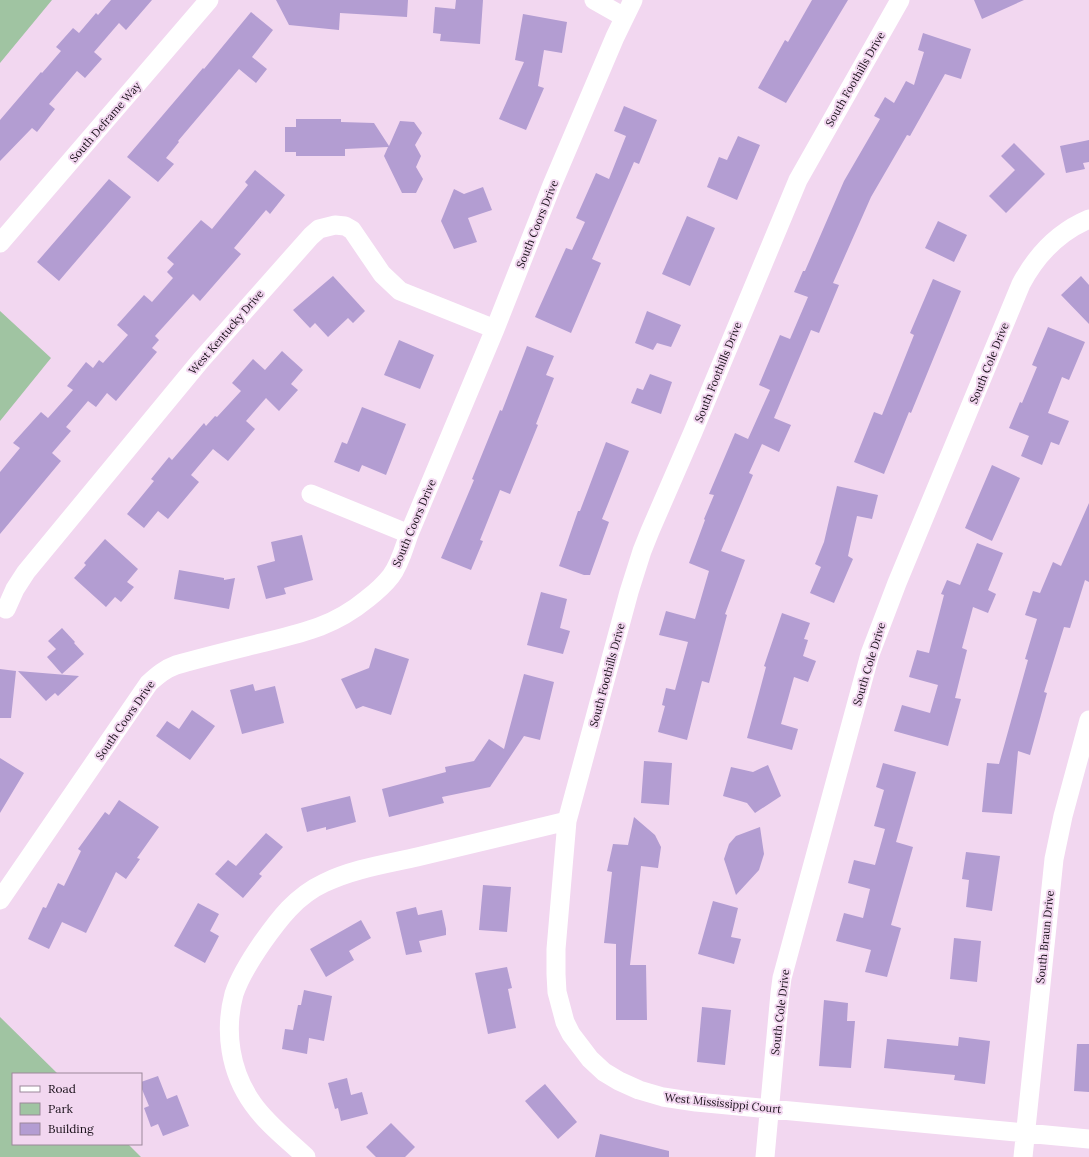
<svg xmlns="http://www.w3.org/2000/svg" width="1089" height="1157" font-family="Lora,serif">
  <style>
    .green { fill: #a0c4a2 }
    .building { fill: #b39dd2 }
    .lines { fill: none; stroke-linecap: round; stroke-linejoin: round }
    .street { stroke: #fff; stroke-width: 19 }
    .labels { text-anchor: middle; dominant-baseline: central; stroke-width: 4; stroke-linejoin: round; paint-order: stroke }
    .street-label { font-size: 11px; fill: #180f18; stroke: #f2d7f0 }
  </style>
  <rect width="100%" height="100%" fill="#f2d7f0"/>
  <path class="green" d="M 0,0 L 52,0 L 0,63 Z
    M 0,311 L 51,358 L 0,421 Z
    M 0,1017 L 58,1074 L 13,1074 L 13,1144 L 128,1144 L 141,1157 L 0,1157 Z"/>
  <path class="building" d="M 111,0 L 152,0 L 126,30 L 119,23 L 94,52 L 102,59 L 85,78 L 77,71 L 49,104 L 55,109 L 37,132 L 32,128 L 0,161 L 0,120 L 41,72 L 42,73 L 61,51 L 56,47 L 73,28 L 79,33 L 96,13 L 98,15 Z
    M 276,0 L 408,0 L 407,17 L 340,13 L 339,30 L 289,25 Z
    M 456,0 L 483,0 L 480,44 L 440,41 L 441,34 L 433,33 L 435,7 L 455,9 Z
    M 812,0 L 848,0 L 786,103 L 758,88 L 785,40 L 788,42 Z
    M 974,0 L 1024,0 L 982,19 Z
    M 251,12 L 273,30 L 252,57 L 267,69 L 256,83 L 239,69 L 178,141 L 179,142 L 166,158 L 174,164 L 158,182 L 127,157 L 203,68 L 204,69 Z
    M 523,14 L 567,22 L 562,53 L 544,50 L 538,86 L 544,88 L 526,130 L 499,119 L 524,62 L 515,60 Z
    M 923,33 L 971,49 L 961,79 L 945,74 L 910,136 L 907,135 L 871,197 L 833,283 L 839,285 L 819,333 L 811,330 L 774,418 L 791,425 L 779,452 L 762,444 L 749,473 L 753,475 L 721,551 L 745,560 L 725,614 L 727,615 L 709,683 L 702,681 L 687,740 L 658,732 L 665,706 L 662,705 L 666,688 L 675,690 L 688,642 L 659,635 L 666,611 L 695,619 L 709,571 L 689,563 L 705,520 L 704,519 L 714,495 L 709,494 L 735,433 L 748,439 L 770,390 L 759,385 L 780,335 L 790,339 L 808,297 L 794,292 L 803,271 L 805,271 L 844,181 L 880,119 L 874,116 L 885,97 L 894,103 L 906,81 L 914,85 L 924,52 L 918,50 Z
    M 624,106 L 657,120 L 639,164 L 634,162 L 592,259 L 601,263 L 571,333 L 535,317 L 566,248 L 572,250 L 585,222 L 576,218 L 596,173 L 609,179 L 626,136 L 614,131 Z
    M 296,119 L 341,119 L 341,122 L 374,123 L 389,146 L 400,121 L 414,122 L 422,133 L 415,145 L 421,156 L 416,167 L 423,179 L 416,193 L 402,193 L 384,156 L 388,147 L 345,149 L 345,156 L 296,156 L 296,152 L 285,152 L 285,127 L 296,127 Z
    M 738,136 L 760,145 L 737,200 L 707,187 L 719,157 L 727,160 Z
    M 1089,140 L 1089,162 L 1083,163 L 1085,169 L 1066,173 L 1060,146 Z
    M 1014,143 L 1045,174 L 1006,213 L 989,196 L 1015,170 L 1001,156 Z
    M 255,170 L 285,195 L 270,214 L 266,210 L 234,248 L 241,254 L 200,301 L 193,294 L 155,336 L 159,340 L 152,348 L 157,352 L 116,401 L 107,393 L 96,407 L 88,401 L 66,427 L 71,431 L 52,453 L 61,461 L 0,534 L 0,472 L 20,448 L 13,443 L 41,412 L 48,418 L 73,390 L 67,386 L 86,362 L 93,368 L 99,360 L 103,363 L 128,335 L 117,325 L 144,295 L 152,302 L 173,278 L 167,272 L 174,264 L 167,258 L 201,220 L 212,229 L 248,185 L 245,182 Z
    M 109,179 L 131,197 L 59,281 L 37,262 Z
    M 483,187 L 492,210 L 468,218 L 477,242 L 454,249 L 441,221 L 454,189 L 464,194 Z
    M 687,216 L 715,228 L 690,286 L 662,274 Z
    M 938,221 L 967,235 L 954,262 L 925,248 Z
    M 333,276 L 365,311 L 353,323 L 348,318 L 328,337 L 315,323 L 310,328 L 293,310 Z
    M 1081,276 L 1089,285 L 1089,324 L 1061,295 Z
    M 933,279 L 961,291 L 911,413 L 909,412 L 884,474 L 854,462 L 874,412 L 882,415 L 914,335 L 910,333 Z
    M 647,311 L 681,325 L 671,347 L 657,343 L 653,350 L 635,343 Z
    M 1048,327 L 1085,342 L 1069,380 L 1062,377 L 1048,413 L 1069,421 L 1059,445 L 1051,442 L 1042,465 L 1021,456 L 1029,436 L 1009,428 L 1020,402 L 1022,403 L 1037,367 L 1032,365 Z
    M 399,340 L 434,355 L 420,389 L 384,375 Z
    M 527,346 L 554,356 L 546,375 L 554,378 L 536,424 L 538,425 L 510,494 L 500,490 L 480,540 L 483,541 L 471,570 L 441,558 L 474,480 L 472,479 L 500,410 L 502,411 Z
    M 282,351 L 303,370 L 291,384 L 298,390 L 279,411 L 266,398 L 246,421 L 255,429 L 228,461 L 213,449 L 191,475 L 199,482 L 168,519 L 158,511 L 144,528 L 127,514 L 154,481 L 151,479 L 169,457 L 172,460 L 204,423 L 206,426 L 215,416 L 217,417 L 241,391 L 232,383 L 253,359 L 265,370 Z
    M 650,374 L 672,382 L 661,414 L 631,403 L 637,388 L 643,390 Z
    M 362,407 L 406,424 L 386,475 L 362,465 L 359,472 L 334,462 L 342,442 L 347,444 Z
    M 606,442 L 629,451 L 602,519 L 609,522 L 590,575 L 584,575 L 559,566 L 578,511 L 580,511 Z
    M 992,465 L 1020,478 L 992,541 L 965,528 Z
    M 837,486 L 878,495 L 872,519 L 857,516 L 848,556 L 853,559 L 834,603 L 810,593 L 821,567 L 815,564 L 824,542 Z
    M 1089,503 L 1089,582 L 1085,580 L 1070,628 L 1064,627 L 1044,692 L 1047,693 L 1030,755 L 1018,751 L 1012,814 L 982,812 L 987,763 L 999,764 L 1028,660 L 1025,659 L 1037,619 L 1025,615 L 1033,591 L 1040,593 L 1053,562 L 1061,566 Z
    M 302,535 L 313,580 L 284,588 L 286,594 L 266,599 L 257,566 L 275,561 L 271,542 Z
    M 105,539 L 138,569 L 127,582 L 134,587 L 121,602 L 115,597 L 106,607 L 74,578 L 86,565 L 84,563 Z
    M 977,543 L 1003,553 L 988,590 L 996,594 L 988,613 L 973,607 L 962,648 L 967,650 L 955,698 L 961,699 L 948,746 L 894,731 L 902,705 L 930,713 L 938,685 L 909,677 L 917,650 L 929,653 L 944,595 L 941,594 L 947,580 L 960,585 Z
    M 179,570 L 224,578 L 224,580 L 235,578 L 229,609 L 174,599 Z
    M 541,592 L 567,599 L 560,628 L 570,631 L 563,654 L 527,645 Z
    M 782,613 L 810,623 L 804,639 L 808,640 L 803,656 L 816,661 L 808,682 L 794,677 L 781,724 L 798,729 L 792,750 L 747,738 L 766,667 L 764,666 Z
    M 62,628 L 75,642 L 74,643 L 84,654 L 62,674 L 47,657 L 56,649 L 48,641 Z
    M 375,648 L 409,659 L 391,715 L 363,706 L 356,709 L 341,679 L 369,668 Z
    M 0,669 L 16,671 L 11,718 L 0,718 Z
    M 18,671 L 79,676 L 58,696 L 55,693 L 46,701 Z
    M 524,674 L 554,682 L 540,740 L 524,736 L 490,787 L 442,797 L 444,803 L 389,817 L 382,789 L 446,772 L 445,767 L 474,761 L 489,739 L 504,749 Z
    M 253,684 L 255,691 L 275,686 L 284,723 L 242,734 L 230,690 Z
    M 192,710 L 215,726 L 190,760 L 156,736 L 167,721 L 179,729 Z
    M 0,758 L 24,773 L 0,813 Z
    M 644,761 L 672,763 L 669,805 L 641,803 Z
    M 883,763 L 916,772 L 896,842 L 913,847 L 891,925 L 901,928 L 887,977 L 865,972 L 871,950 L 836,941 L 844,913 L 863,918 L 870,889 L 848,883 L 854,860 L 875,865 L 885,829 L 874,826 L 884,790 L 876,787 Z
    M 768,765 L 781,796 L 755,813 L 747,803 L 723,796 L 731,767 L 753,772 Z
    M 350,796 L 356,822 L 326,830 L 326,827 L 307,832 L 301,808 Z
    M 119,800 L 159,827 L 137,858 L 140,859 L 126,879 L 116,872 L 86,933 L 62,922 L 49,949 L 28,939 L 43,907 L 46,908 L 58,883 L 64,886 L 81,851 L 78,849 L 105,812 L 109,815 Z
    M 634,817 L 655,835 L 661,847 L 658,868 L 641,866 L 630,965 L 646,965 L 647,1020 L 616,1020 L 616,944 L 604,943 L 612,872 L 607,871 L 613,844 L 628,845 Z
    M 760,827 L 764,854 L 759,870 L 736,895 L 724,859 L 729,844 L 736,836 Z
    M 266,833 L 283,847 L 259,874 L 262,876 L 243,898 L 215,874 L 228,860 L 236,866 Z
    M 966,852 L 1000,856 L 992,911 L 966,907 L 969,880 L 962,879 Z
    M 483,885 L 511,887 L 507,932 L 479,930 Z
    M 713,901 L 738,908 L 731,937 L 741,939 L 734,964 L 698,954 Z
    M 198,903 L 219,914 L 210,931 L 219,936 L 205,963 L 174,946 Z
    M 416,907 L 418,915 L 442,910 L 446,929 L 446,935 L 419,941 L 422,952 L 406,955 L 396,912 Z
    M 361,920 L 371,938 L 349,951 L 354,960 L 326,977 L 310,949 Z
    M 954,938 L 981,941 L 977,982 L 950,979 Z
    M 507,967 L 512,988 L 508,989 L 516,1028 L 488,1034 L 475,973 Z
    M 304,990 L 332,996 L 324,1041 L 309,1038 L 307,1054 L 282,1049 L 285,1029 L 293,1030 L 298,1005 L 301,1005 Z
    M 824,1000 L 848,1003 L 847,1021 L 855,1021 L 851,1068 L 819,1066 Z
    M 702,1007 L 731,1010 L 725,1065 L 697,1062 Z
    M 959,1037 L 990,1041 L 985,1084 L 954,1080 L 955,1075 L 884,1068 L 887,1039 L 958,1046 Z
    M 1077,1044 L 1089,1044 L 1089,1092 L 1074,1091 Z
    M 158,1076 L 167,1099 L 177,1095 L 189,1126 L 163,1136 L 158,1124 L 151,1127 L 144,1108 L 149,1106 L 141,1087 L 141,1082 Z
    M 347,1078 L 351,1095 L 362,1092 L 368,1114 L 341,1121 L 338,1108 L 335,1109 L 328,1083 Z
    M 545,1084 L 577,1122 L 558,1139 L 525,1101 Z
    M 391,1123 L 415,1147 L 405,1157 L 376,1157 L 366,1147 Z
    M 600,1134 L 669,1151 L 669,1157 L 595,1157 Z"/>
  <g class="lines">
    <path class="street" d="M 594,0 L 624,17
      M 900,0 L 798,180 L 693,432 L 650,531 L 642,551 L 629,592 L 567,821 L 556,949 L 556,974 L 557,992 L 565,1022 L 571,1034 L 590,1059 L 604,1072 L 619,1081 L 639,1090 L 663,1097 L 696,1102 L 1089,1139
      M 0,243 L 209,0
      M 311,494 L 409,534
      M 6,609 L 15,589 L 26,572 L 201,360 L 311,236 L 319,229 L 335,225 L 345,226 L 352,230 L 382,274 L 400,291 L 495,329
      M 0,900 L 149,683 C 158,675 165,669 176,665 C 204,657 233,650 261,643 C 302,633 333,627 367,599 C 376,592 384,585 391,576 C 400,564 404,548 409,534 L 495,329 L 552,185 L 615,37 L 633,0
      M 306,1157 C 288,1140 267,1124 253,1104 C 230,1072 224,1031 234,994 C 240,976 251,959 262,943 C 279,919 296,896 324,883 C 353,869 386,864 417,857 C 467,845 517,833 567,821
      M 765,1157 L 780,993 L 782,978 L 870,654 L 897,583 L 1021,284 C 1037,254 1058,232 1089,219
      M 1023,1157 L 1054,859 L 1063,816 L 1089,720"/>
  </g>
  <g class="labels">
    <g class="street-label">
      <text transform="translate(855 79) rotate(-60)">South Foothills Drive</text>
      <text transform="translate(105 122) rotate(-49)">South Deframe Way</text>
      <text transform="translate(537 224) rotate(-68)">South Coors Drive</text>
      <text transform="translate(226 332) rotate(-49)">West Kentucky Drive</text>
      <text transform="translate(989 363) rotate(-68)">South Cole Drive</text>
      <text transform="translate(718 372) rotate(-68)">South Foothills Drive</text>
      <text transform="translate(414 523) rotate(-67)">South Coors Drive</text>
      <text transform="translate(869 664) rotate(-73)">South Cole Drive</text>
      <text transform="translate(607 675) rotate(-75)">South Foothills Drive</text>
      <text transform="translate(125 720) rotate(-55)">South Coors Drive</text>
      <text transform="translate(1045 937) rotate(-84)">South Braun Drive</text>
      <text transform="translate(780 1012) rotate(-83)">South Cole Drive</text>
      <text transform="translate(723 1103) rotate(6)">West Mississippi Court</text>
    </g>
  </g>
  <rect x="12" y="1073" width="130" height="72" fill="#f2d7f0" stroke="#9b879a"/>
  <rect x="20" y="1086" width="20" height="6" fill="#ffffff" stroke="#9b879a"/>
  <text x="48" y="1093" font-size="12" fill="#180f18">Road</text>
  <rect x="20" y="1103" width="20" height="12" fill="#a0c4a2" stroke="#9b879a"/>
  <text x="48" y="1113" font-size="12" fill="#180f18">Park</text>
  <rect x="20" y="1123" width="20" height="12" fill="#b39dd2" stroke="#9b879a"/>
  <text x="48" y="1133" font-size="12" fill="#180f18">Building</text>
</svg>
